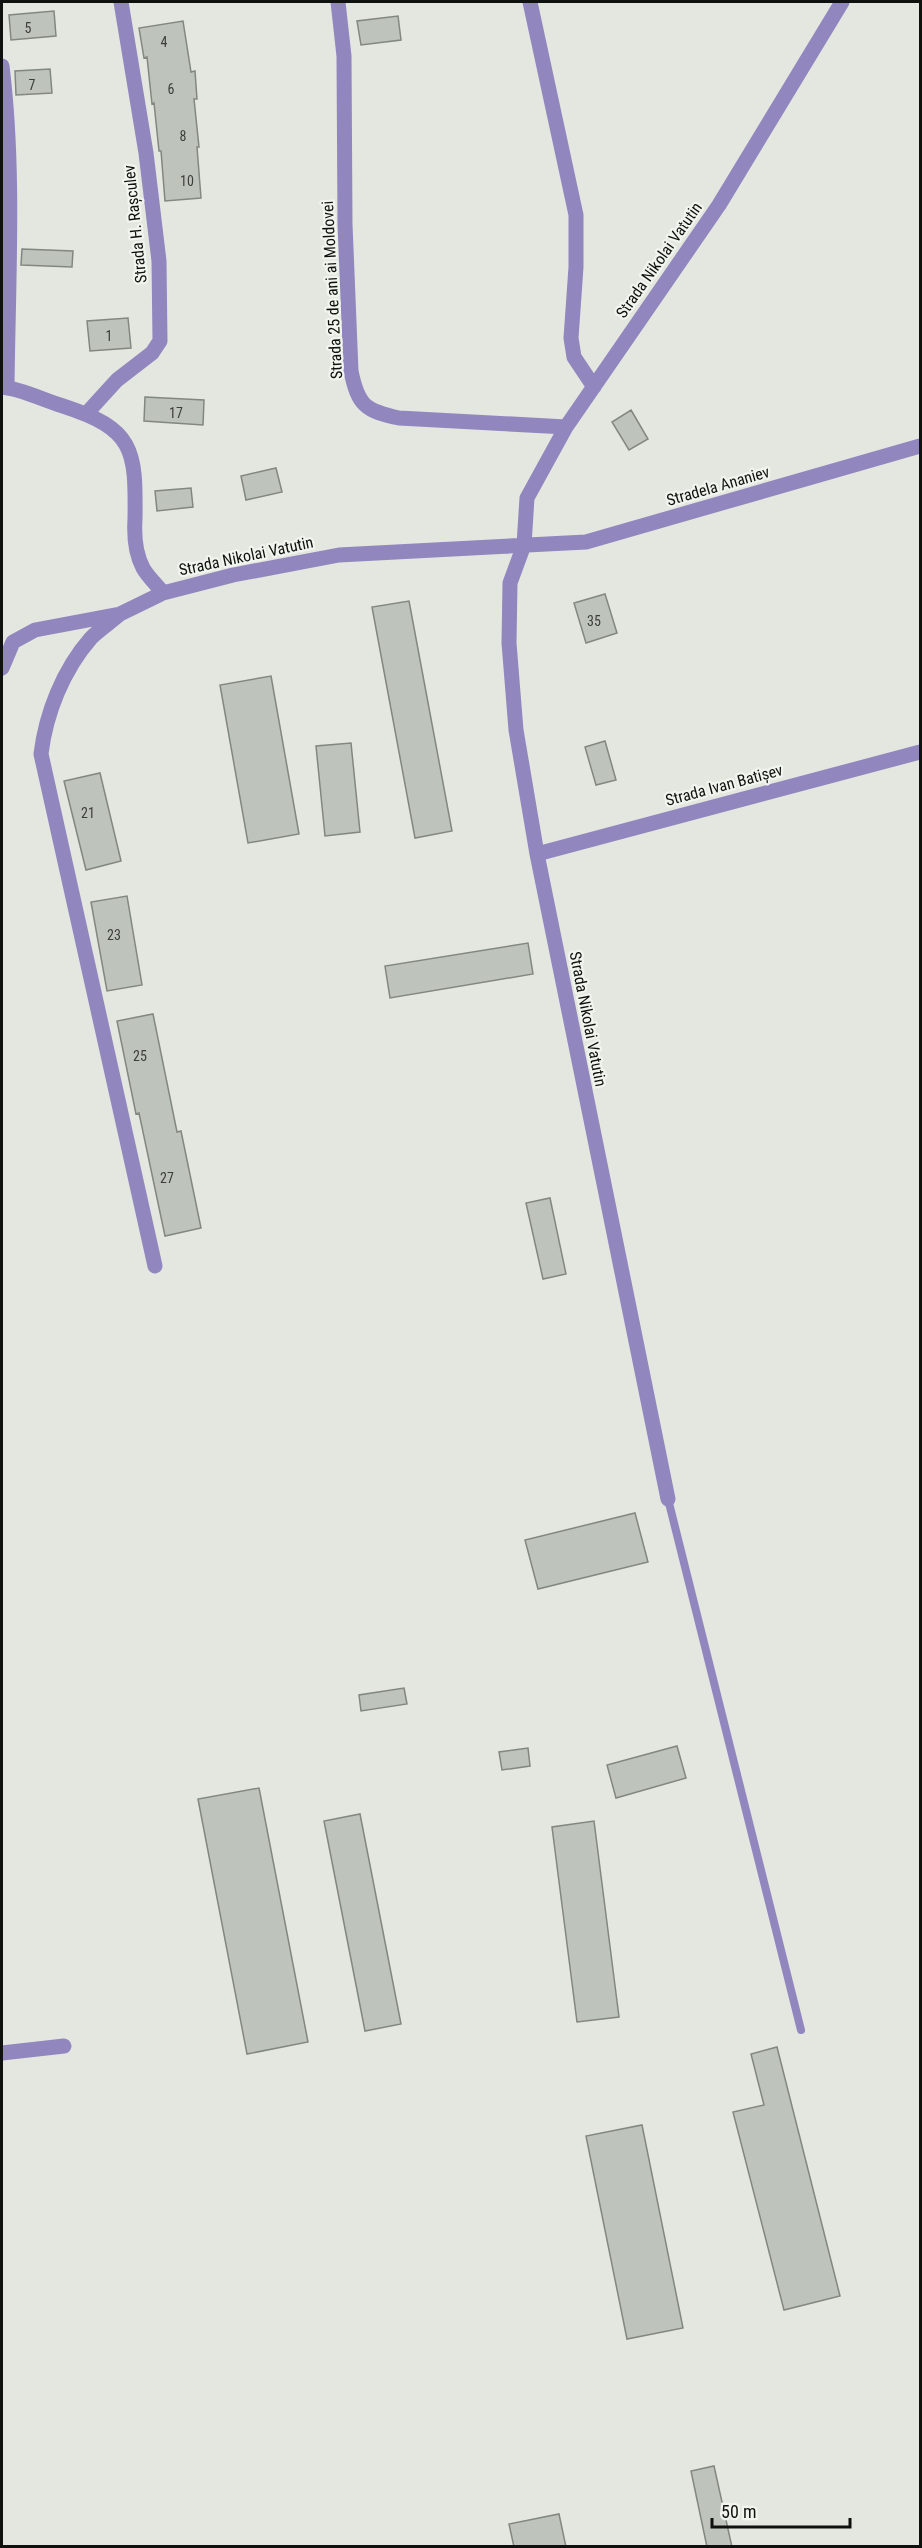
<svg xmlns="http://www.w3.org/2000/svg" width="922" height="2548" font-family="'Roboto Condensed',sans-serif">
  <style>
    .building { fill: #bec3bc; stroke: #838781; stroke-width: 1.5 }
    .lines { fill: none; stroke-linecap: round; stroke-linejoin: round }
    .service { stroke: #9286be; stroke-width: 8 }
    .minor { stroke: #9286be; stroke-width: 15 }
    .labels { text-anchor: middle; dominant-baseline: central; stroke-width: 4.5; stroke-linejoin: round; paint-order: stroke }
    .number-label { font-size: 14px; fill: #3b3e3a }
    .street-label { font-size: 16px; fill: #0f110e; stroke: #f0f5ee }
  </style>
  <rect width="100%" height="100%" fill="#e3e7e0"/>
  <path class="building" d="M 54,11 L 56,36 L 11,40 L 9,15 Z
    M 398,16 L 401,40 L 361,45 L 357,21 Z
    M 183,21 L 191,72 L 195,71 L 197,99 L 194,99 L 199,147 L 197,147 L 201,198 L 165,201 L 161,151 L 159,151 L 154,103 L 152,104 L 147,57 L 144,58 L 139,28 Z
    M 50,69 L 52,93 L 16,95 L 15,71 Z
    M 22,249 L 73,251 L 72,267 L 21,265 Z
    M 128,318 L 131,348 L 90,351 L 87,321 Z
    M 145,397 L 204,400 L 203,425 L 144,421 Z
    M 631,410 L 648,439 L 629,450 L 612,422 Z
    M 276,468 L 282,492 L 246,500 L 241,476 Z
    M 191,488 L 193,507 L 157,511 L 155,491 Z
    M 605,594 L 617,633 L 586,643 L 574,603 Z
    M 409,601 L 452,831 L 415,838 L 372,607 Z
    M 271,676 L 299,834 L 248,843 L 220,685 Z
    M 605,741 L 616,780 L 596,785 L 585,747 Z
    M 351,743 L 360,832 L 325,836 L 316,746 Z
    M 100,773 L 121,861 L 86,870 L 64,781 Z
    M 127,896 L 142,985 L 107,991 L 91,902 Z
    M 528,943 L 533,974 L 390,998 L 385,966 Z
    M 153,1014 L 177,1132 L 181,1131 L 201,1228 L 165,1236 L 139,1113 L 136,1114 L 117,1021 Z
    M 550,1198 L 566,1274 L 543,1279 L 526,1203 Z
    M 635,1513 L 648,1562 L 538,1589 L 525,1540 Z
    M 404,1688 L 407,1704 L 361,1711 L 359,1695 Z
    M 677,1746 L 686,1778 L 616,1798 L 607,1765 Z
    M 528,1748 L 530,1766 L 502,1770 L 499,1752 Z
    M 259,1788 L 308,2042 L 247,2054 L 198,1799 Z
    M 360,1814 L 401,2024 L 365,2031 L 324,1821 Z
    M 594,1821 L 619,2017 L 577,2022 L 552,1827 Z
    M 777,2047 L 840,2296 L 784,2310 L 733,2112 L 764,2105 L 751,2054 Z
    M 642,2125 L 683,2328 L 627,2339 L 586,2136 Z
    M 714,2466 L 732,2547 L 707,2547 L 691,2471 Z
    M 559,2514 L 566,2547 L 514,2547 L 509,2524 Z"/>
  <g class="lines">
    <path class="service" d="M 668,1499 L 801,2030"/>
    <path class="minor" d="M 338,2 L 344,56 L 345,224 L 351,371 C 358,406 366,411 399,418 L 566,427
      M 530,2 L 576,215 L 576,267 L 571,338 L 574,357 L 594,387
      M 2,66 C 15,172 8,281 7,388
      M 2,387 C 22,389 43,400 63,406 C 134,429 136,449 135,519 C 134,535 135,553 143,568 C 148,577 157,585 163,593
      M 86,414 L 117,380 L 152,353 L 160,341 L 159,261 L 146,153 L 121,2
      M 120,614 C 111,622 100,629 91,638 C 63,670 46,713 41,754 L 155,1266
      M 2,668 L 13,642 L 35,630 L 120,614 L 163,593 L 233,575 L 339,555 L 586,542 L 920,446
      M 537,854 L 920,752
      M 668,1499 L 537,854 L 516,730 L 509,643 L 510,583 L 524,545 L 527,498 L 566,427 L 719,205 L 842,2
      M 2,2053 L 64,2046"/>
  </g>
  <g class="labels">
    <g class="number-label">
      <text x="28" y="28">5</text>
      <text x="164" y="42">4</text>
      <text x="32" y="85">7</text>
      <text x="171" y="89">6</text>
      <text x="183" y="136">8</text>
      <text x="187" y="181">10</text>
      <text x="109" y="336">1</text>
      <text x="176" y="413">17</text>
      <text x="594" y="621">35</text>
      <text x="88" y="813">21</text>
      <text x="114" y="935">23</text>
      <text x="140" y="1056">25</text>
      <text x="167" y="1178">27</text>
    </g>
    <g class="street-label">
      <text transform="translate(135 224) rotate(-96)">Strada H. Rașculev</text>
      <text transform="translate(659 260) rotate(-55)">Strada Nikolai Vatutin</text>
      <text transform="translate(332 290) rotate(-93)">Strada 25 de ani ai Moldovei</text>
      <text transform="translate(718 486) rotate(-16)">Stradela Ananiev</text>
      <text transform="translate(246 556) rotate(-12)">Strada Nikolai Vatutin</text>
      <text transform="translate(724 785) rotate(-15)">Strada Ivan Batișev</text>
      <text transform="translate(588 1019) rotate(79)">Strada Nikolai Vatutin</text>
    </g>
  </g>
  <rect width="922" height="2548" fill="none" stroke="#0f110e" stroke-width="6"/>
  <path d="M712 2518v9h138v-9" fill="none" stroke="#0f110e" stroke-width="3"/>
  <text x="721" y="2518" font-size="18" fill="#0f110e" stroke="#f0f5ee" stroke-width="4.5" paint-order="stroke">50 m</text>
</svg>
